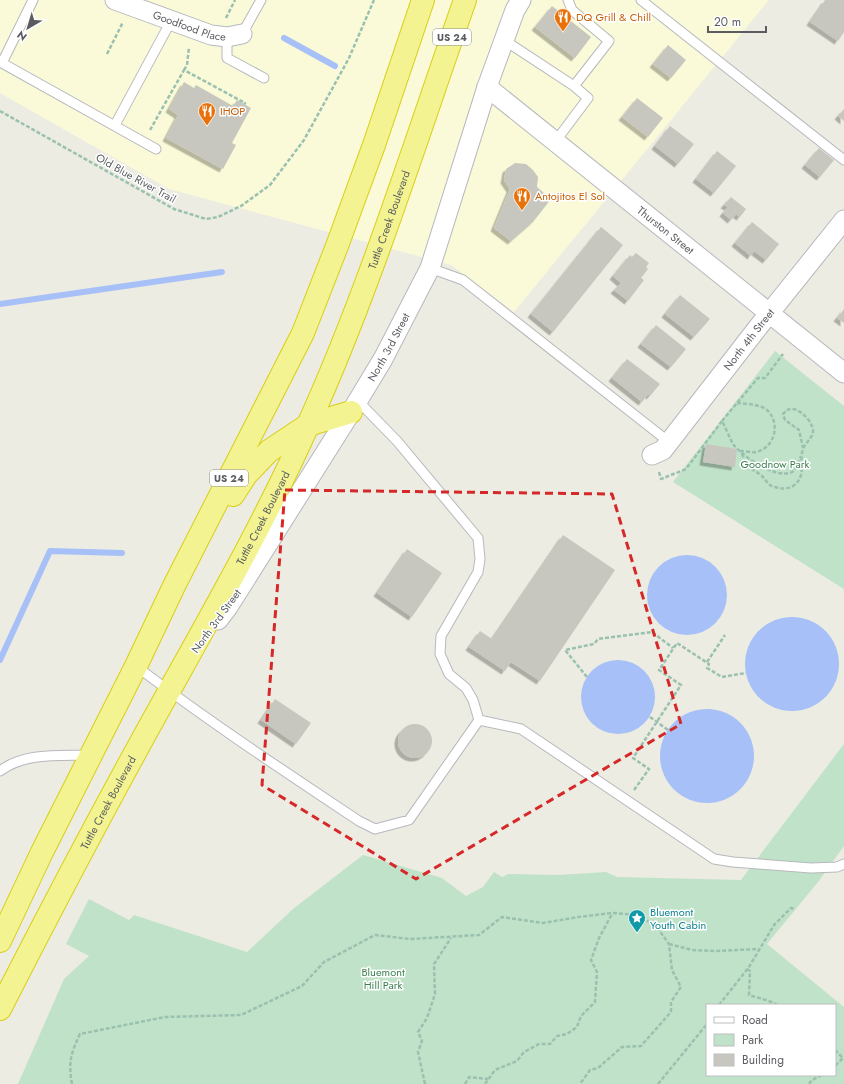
<svg xmlns="http://www.w3.org/2000/svg" width="844" height="1084" font-family="Jost,sans-serif">
  <style>
    .commercial { fill: #fafad9 }
    .green { fill: #c0e2c9; fill-rule: evenodd }
    .water { fill: #a7c0f7 }
    .lines { fill: none; stroke-linecap: round; stroke-linejoin: round }
    .stream { stroke: #a7c0f7; stroke-width: 6 }
    .building { fill: #c7c6bf; filter: url(#shadow) }
    .lane-casing { stroke: #b7b8bd; stroke-width: 11 }
    .street-casing { stroke: #b7b8bd; stroke-width: 21 }
    .highway-casing { stroke: #dace14; stroke-width: 24 }
    .path { stroke: #9ac1af; stroke-width: 2.5; stroke-dasharray: 4 2; stroke-linecap: butt }
    .lane { stroke: #fff; stroke-width: 9 }
    .street { stroke: #fff; stroke-width: 19 }
    .highway { stroke: #f3f392; stroke-width: 22 }
    .marked { fill: none; stroke: #d62828; stroke-width: 3; stroke-dasharray: 8 5; stroke-linejoin: round }
    .labels { text-anchor: middle; dominant-baseline: central; stroke-width: 3; stroke-linejoin: round; paint-order: stroke }
    .shield { fill: #fff; stroke: #8c8d90; stroke-width: 1 }
    .shield-label { font-size: 10px; font-weight: bold; fill: #5a5c61 }
    .food-label { font-size: 11px; fill: #c56008; stroke: #fff; text-anchor: start }
    .street-label { font-size: 11px; fill: #5a5c61; stroke: #fff }
    .park-label { font-size: 11px; fill: #3c7f50; stroke: #fff }
    .culture-label { font-size: 11px; fill: #0d838f; stroke: #fff; text-anchor: start }
  </style>
  <defs>
    <filter id="shadow"><feDropShadow dx="-3.5" dy="3.5" stdDeviation="0" flood-color="#0004"/></filter>
  </defs>
  <rect width="100%" height="100%" fill="#ecece2"/>
  <path class="commercial" d="M 0,0 L 769,0 L 514,312 L 451,265 L 169,189 L 0,93 Z"/>
  <path class="green" d="M 775,351 L 844,406 L 844,589 L 673,482 Z
    M 844,744 L 844,846 L 818,882 L 767,944 L 844,1007 L 844,1084 L 18,1084 L 64,979 L 89,956 L 66,944 L 89,899 L 129,920 L 134,915 L 247,952 L 293,909 L 363,855 L 442,878 L 466,896 L 483,887 L 494,872 L 502,877 L 508,874 L 558,875 L 606,872 L 617,877 L 741,880 ZM 707,1005 L 835,1005 L 835,1075 L 707,1075 Z"/>
  <path class="water" d="M647 595a40 40 0 1 1 80 0a40 40 0 1 1-80 0Z
    M745 664a47 47 0 1 1 94 0a47 47 0 1 1-94 0Z
    M581 697a37 37 0 1 1 74 0a37 37 0 1 1-74 0Z
    M660 756a47 47 0 1 1 94 0a47 47 0 1 1-94 0Z"/>
  <g class="lines">
    <path class="stream" d="M 284,38 L 335,66
      M 0,304 L 222,272
      M 0,660 L 50,551 L 122,553"/>
  </g>
  <path class="building" d="M 825,0 L 844,0 L 844,32 L 838,41 L 810,22 Z
    M 552,6 L 591,37 L 575,58 L 535,27 Z
    M 668,45 L 686,60 L 671,78 L 653,64 Z
    M 184,82 L 194,88 L 196,85 L 233,106 L 237,100 L 251,108 L 232,143 L 236,145 L 223,169 L 166,138 L 178,115 L 169,109 Z
    M 637,98 L 663,118 L 648,137 L 622,117 Z
    M 844,109 L 844,121 L 838,116 Z
    M 670,126 L 694,144 L 678,164 L 655,146 Z
    M 819,148 L 834,160 L 820,177 L 805,165 Z
    M 717,151 L 736,166 L 714,193 L 696,179 Z
    M 515,163 L 526,164 L 533,170 L 538,177 L 537,187 L 551,199 L 533,222 L 511,241 L 494,228 L 510,189 L 504,180 L 506,169 Z
    M 731,197 L 746,209 L 740,217 L 736,214 L 731,220 L 723,213 L 728,207 L 724,205 Z
    M 752,222 L 779,244 L 766,260 L 754,251 L 751,256 L 735,243 Z
    M 601,227 L 623,245 L 553,332 L 531,314 Z
    M 636,253 L 649,263 L 646,267 L 648,269 L 641,278 L 644,280 L 628,301 L 614,290 L 621,283 L 613,276 L 630,255 L 632,257 Z
    M 680,295 L 710,319 L 694,337 L 665,314 Z
    M 844,309 L 844,323 L 837,318 Z
    M 656,325 L 686,349 L 671,367 L 641,344 Z
    M 627,359 L 660,384 L 650,396 L 648,394 L 642,402 L 612,378 Z
    M 706,444 L 737,449 L 735,467 L 703,462 Z
    M 563,535 L 615,570 L 540,681 L 511,662 L 505,671 L 469,647 L 480,631 L 492,639 Z
    M 407,549 L 442,573 L 412,617 L 377,593 Z
    M 275,699 L 311,723 L 296,744 L 261,720 Z
    M398 741a17 17 0 1 1 34 0a17 17 0 1 1-34 0Z"/>
  <g class="lines">
    <g class="lane-casing">
      <path id="lane" d="M 33,0 L 2,63 L 156,149
        M 641,0 L 844,160
        M 242,34 L 261,0
        M 227,37 L 227,58 L 264,78
        M 504,40 L 574,86 L 609,41 L 572,10 L 568,0
        M 115,125 L 171,21
        M 555,142 L 588,98 L 574,86
        M 430,268 L 463,280 L 669,442
        M 358,401 L 397,441 L 478,538 L 480,559 L 478,572 L 441,636 L 440,654 L 449,674 L 466,688 L 473,700 L 479,720 L 521,729 L 714,859 L 733,862 L 811,868 L 837,867 L 844,864
        M 136,666 C 208,721 284,771 359,821 L 375,829 L 409,820 L 479,720
        M 0,771 C 25,752 60,756 90,755"/>
    </g>
    <g class="street-casing">
      <g id="street">
        <path id="s1" d="M 115,0 L 211,35 L 227,37 L 242,34"/>
        <path id="s2" d="M 487,87 L 844,373"/>
        <path id="s3" d="M 652,455 L 663,450 L 759,326 L 844,220"/>
        <path id="s4" d="M 218,620 L 228,607 L 351,412 L 383,359 L 430,268 L 487,87 L 515,10 L 521,0"/>
      </g>
    </g>
    <g class="highway-casing">
      <g id="highway">
        <path d="M 233,495 L 246,475 L 269,451 L 308,425 L 351,412"/>
        <path d="M 0,941 L 42,852 L 136,666 L 174,586 L 303,333 L 337,246 L 374,145 L 423,0"/>
        <path id="s5" d="M 0,1009 C 54,903 110,797 168,693 C 217,605 267,517 308,425 C 370,288 415,142 465,0"/>
      </g>
    </g>
    <path class="path" d="M 226,18 L 235,0
      M 107,54 L 123,22
      M 184,70 L 187,65 L 189,47
      M 0,111 L 174,209 L 206,219 L 218,217 L 241,206 L 270,185 L 304,140 L 349,58 L 374,0
      M 150,130 L 184,70 L 245,103 L 244,104
      M 737,403 C 746,404 760,404 767,410 C 781,423 775,448 756,452 C 752,453 745,451 741,451 C 743,455 744,462 747,465 C 751,470 758,472 762,476 C 767,481 768,486 775,487 C 781,489 788,489 793,486 C 808,475 798,463 803,449 C 805,443 813,438 813,431 C 813,422 800,408 791,409 C 787,409 786,411 783,414 L 785,420 L 799,430 L 803,448
      M 722,421 L 758,378 L 765,378 L 783,354
      M 659,472 L 661,479 L 686,469 L 722,421 C 726,428 729,437 733,444 C 742,456 776,480 792,472 C 797,469 799,461 801,456
      M 707,662 L 725,635
      M 587,677 L 565,650 L 594,644 L 598,639 L 652,632 L 673,648
      M 650,717 L 668,730
      M 634,790 L 649,769 L 633,758 L 681,685 L 659,670 L 677,643 L 709,664 L 707,668 L 722,677 L 746,673
      M 669,944 L 692,950 L 715,951 L 759,949
      M 747,969 L 750,971 L 749,995 L 769,1001 L 778,1005
      M 719,1005 L 749,967 L 774,925 L 791,908 L 795,909
      M 835,1050 L 843,1058 L 835,1066
      M 72,1084 C 68,1062 71,1053 80,1034 L 165,1017 L 241,1015 L 302,986 L 324,962 L 375,935 L 410,939 L 479,935 L 502,917 L 543,923 L 578,917 L 612,913 L 640,915 L 659,930 L 669,944 L 672,970 L 681,987 L 671,1002 L 671,1012 L 641,1046 L 622,1047 L 598,1068 L 590,1070 L 580,1084
      M 425,1084 L 418,1052 L 422,1041 L 418,1032 L 427,1018 L 435,994 L 434,964 L 451,938
      M 465,1084 L 469,1077 L 488,1079
      M 485,1084 L 495,1070 L 517,1061 L 524,1052 L 539,1044 L 550,1044 L 557,1036 L 567,1034 L 577,1027 L 581,1016 L 595,1002 L 597,972 L 591,960 L 599,938 L 612,914
      M 658,1084 L 707,1024
      M 809,1084 L 812,1080 L 822,1075"/>
    <use href="#lane" class="lane"/>
    <use href="#street" class="street"/>
    <use href="#highway" class="highway"/>
  </g>
  <path class="marked" d="M 285,490 L 612,494 L 681,724 L 416,879 L 262,785 Z"/>
  <defs>
    <g id="restaurant-pin" transform="scale(0.9)"><path d="M0 17L-7.5 6A9.5 9.5 0 1 1 7.5 6Z" fill="#e8710a" stroke="#fff"/><path d="M-5-6h1v4h1v-4h1v4h1v-4h1v5L-1.5 .5V6h-2V.5L-5-1ZM5-6V6H3V1.5H1.5Q1.5-4 5-6Z" fill="#fff"/></g>
    <g id="sight-pin" transform="scale(0.9)"><path d="M0 17L-7.5 6A9.5 9.5 0 1 1 7.5 6Z" fill="#0f9aa8" stroke="#fff"/><path d="M0-6L1.8-2.2L6-1.7L2.9 1.2L3.7 5.4L0 3.3L-3.7 5.4L-2.9 1.2L-6-1.7L-1.8-2.2Z" fill="#fff"/></g>
  </defs>
  <g fill-rule="evenodd">
    <use href="#restaurant-pin" x="563" y="17"/>
    <use href="#restaurant-pin" x="207" y="111"/>
    <use href="#restaurant-pin" x="522" y="196"/>
    <use href="#sight-pin" x="637" y="918"/>
  </g>
  <g class="labels">
    <g class="shield">
      <rect x="433" y="29" width="38" height="16" rx="3"/>
      <rect x="210" y="470" width="38" height="16" rx="3"/>
    </g>
    <g class="shield-label">
      <text x="452" y="37">US 24</text>
      <text x="229" y="478">US 24</text>
    </g>
    <g class="food-label">
      <text x="576" y="17">DQ Grill &amp; Chill</text>
      <text x="220" y="111">IHOP</text>
      <text x="535" y="196">Antojitos El Sol</text>
    </g>
    <g class="street-label">
      <text stroke="none"><textPath href="#s1" startOffset="79">Goodfood Place</textPath></text>
      <text transform="translate(136 178) rotate(29)">Old Blue River Trail</text>
      <text stroke="none"><textPath href="#s5" startOffset="881">Tuttle Creek Boulevard</textPath></text>
      <text stroke="none"><textPath href="#s2" startOffset="229">Thurston Street</textPath></text>
      <text stroke="none"><textPath href="#s3" startOffset="152">North 4th Street</textPath></text>
      <text stroke="none"><textPath href="#s4" startOffset="322">North 3rd Street</textPath></text>
      <text stroke="none"><textPath href="#s5" startOffset="557">Tuttle Creek Boulevard</textPath></text>
      <text transform="translate(216 621) rotate(-54)">North 3rd Street</text>
      <text stroke="none"><textPath href="#s5" startOffset="233">Tuttle Creek Boulevard</textPath></text>
    </g>
    <g class="park-label">
      <text x="775" y="464">Goodnow Park</text>
      <text x="383" y="972">Bluemont<tspan x="383" dy="13">Hill Park</tspan></text>
    </g>
    <g class="culture-label">
      <text x="650" y="912">Bluemont<tspan x="650" dy="13">Youth Cabin</tspan></text>
    </g>
  </g>
  <rect x="706" y="1004" width="130" height="72" fill="#ffffff" stroke="#bdbec0"/>
  <rect x="714" y="1017" width="20" height="6" fill="#ffffff" stroke="#bdbec0"/>
  <text x="742" y="1024" font-size="12" fill="#5a5c61">Road</text>
  <rect x="714" y="1034" width="20" height="12" fill="#c0e2c9" stroke="#bdbec0"/>
  <text x="742" y="1044" font-size="12" fill="#5a5c61">Park</text>
  <rect x="714" y="1054" width="20" height="12" fill="#c7c6bf" stroke="#bdbec0"/>
  <text x="742" y="1064" font-size="12" fill="#5a5c61">Building</text>
  <g transform="translate(28 28) rotate(218)" stroke="#ffffff" stroke-width="3" paint-order="stroke">
  <path d="M0-3L7 15L0 10L-7 15Z" fill="#5a5c61"/>
  <text y="-6" font-size="11" font-weight="bold" text-anchor="middle" fill="#5a5c61">N</text>
  </g>
  <path d="M708 26v6h58v-6" fill="none" stroke="#5a5c61" stroke-width="2"/>
  <text x="714" y="26" font-size="12" fill="#5a5c61" stroke="#ffffff" stroke-width="3" paint-order="stroke">20 m</text>
</svg>
